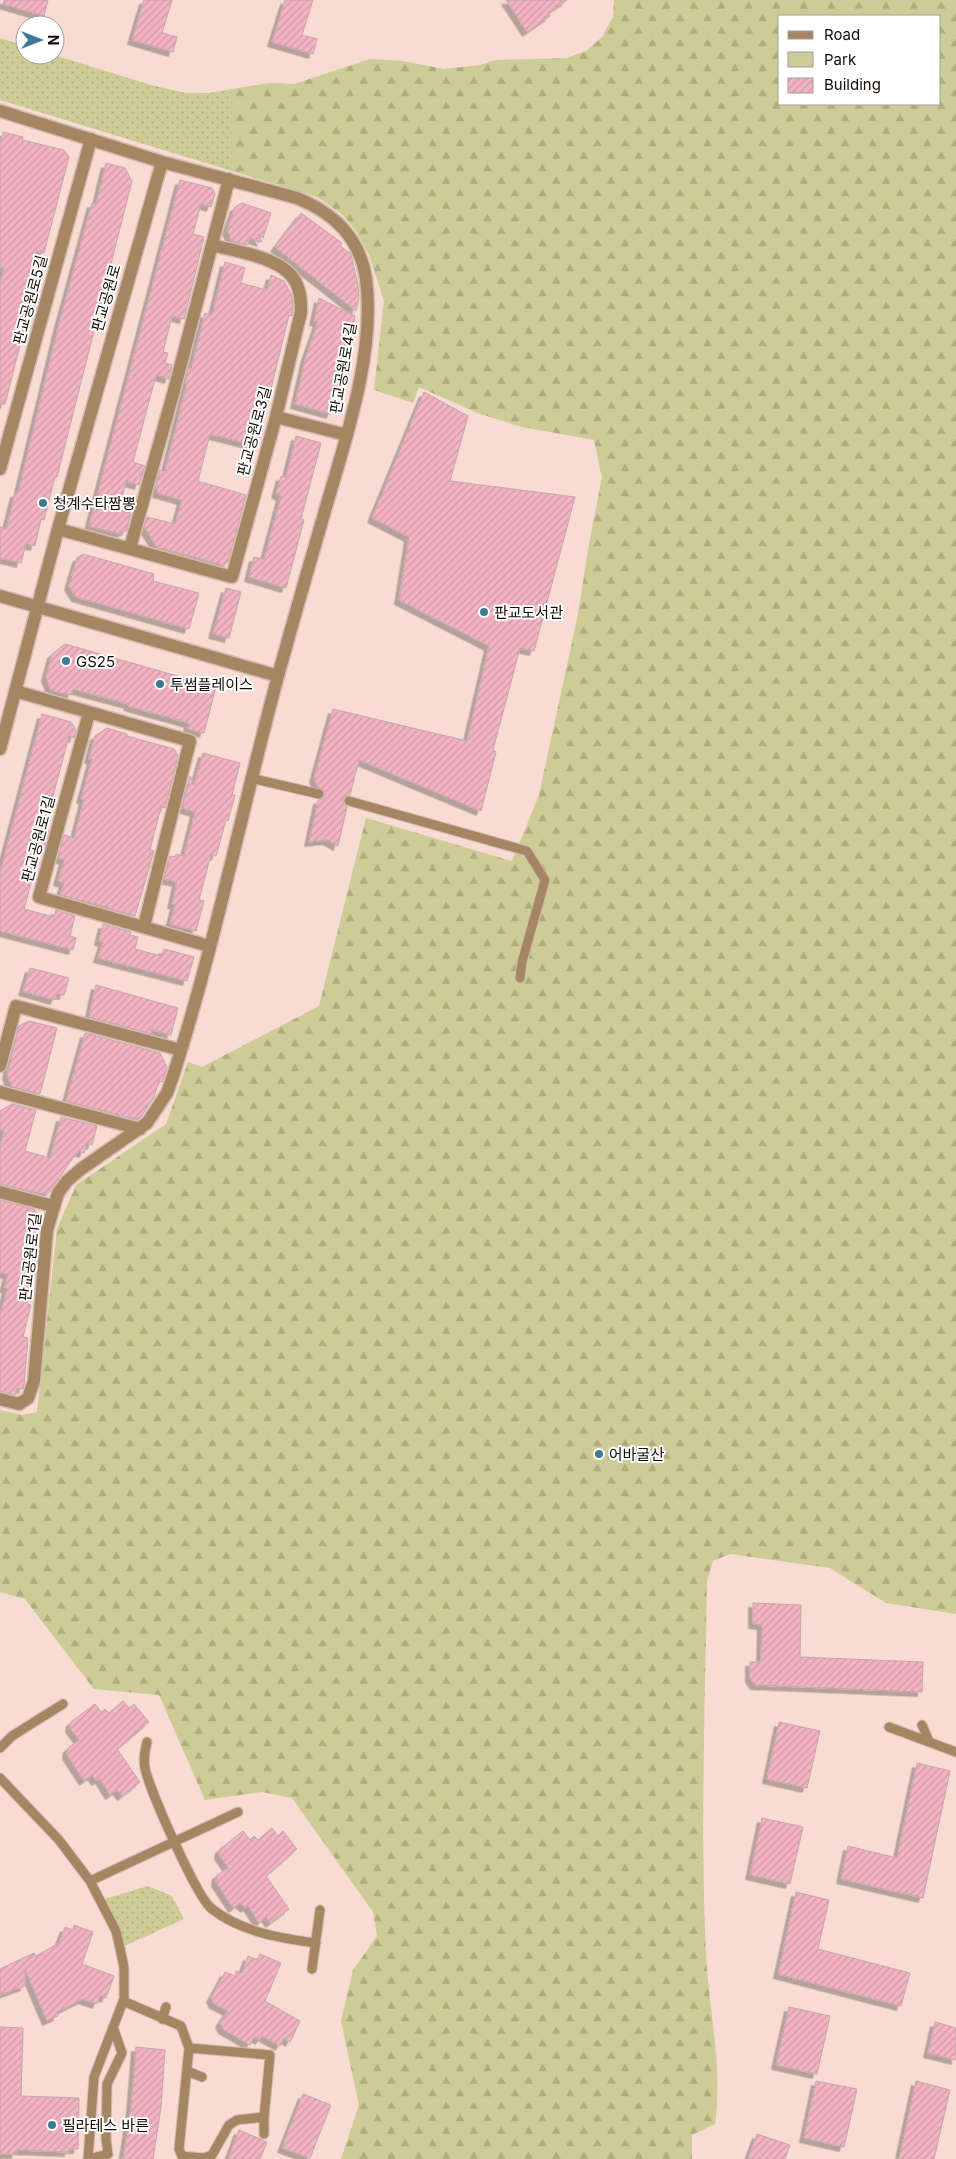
<svg xmlns="http://www.w3.org/2000/svg" width="956" height="2159" font-family="Inter,'Noto Sans KR',sans-serif">
  <style>
    .green { fill: url(#green-dots) }
    .forest { fill: url(#forest-firs); fill-rule: evenodd }
    .building { fill: url(#building-hatch); stroke: #c3a6ac; filter: url(#shadow) }
    .lines { fill: none; stroke-linecap: round; stroke-linejoin: round }
    .lane-casing { stroke: #d4bab2; stroke-width: 11 }
    .street-casing { stroke: #d4bab2; stroke-width: 15 }
    .lane { stroke: #a48762; stroke-width: 9 }
    .street { stroke: #a48762; stroke-width: 12 }
    .poi-dot { fill: #3f7a92; stroke: #fff; stroke-width: 2 }
    .labels { text-anchor: middle; dominant-baseline: central; stroke-width: 4; stroke-linejoin: round; paint-order: stroke }
    .street-label { font-size: 15px; fill: #140b08; stroke: #fff }
    .poi-label { font-size: 15px; fill: #140b08; stroke: #fff; text-anchor: start }
  </style>
  <defs>
    <pattern id="green-dots" width="8" height="8" patternUnits="userSpaceOnUse" patternTransform="scale(1.25)"><rect width="8" height="8" fill="#cdcb96"/><path d="M2 2h.1M6 6h.1" fill="none" stroke="#afad80" stroke-width="1.8" stroke-linecap="round"/></pattern>
    <pattern id="forest-firs" width="22" height="20" patternUnits="userSpaceOnUse" patternTransform="scale(1.25)"><rect width="22" height="20" fill="#cdcb96"/><path d="M5 1l3.5 6h-7zM16 11l3.5 6h-7z" fill="#afad80"/></pattern>
    <pattern id="building-hatch" width="6" height="6" patternUnits="userSpaceOnUse" patternTransform="scale(1.25)"><rect width="6" height="6" fill="#f4b3c2"/><path d="M-1 1l2-2M0 6l6-6M5 7l2-2" fill="none" stroke="#d099a5"/></pattern>
    <filter id="shadow"><feDropShadow dx="-4.5" dy="4.5" stdDeviation="0" flood-color="#0004"/></filter>
  </defs>
  <rect width="100%" height="100%" fill="#f8dbd2"/>
  <path class="green" d="M 0,38 L 25,46 L 25,55 L 54,55 L 151,85 L 186,93 L 209,93 L 232,89 L 232,171 L 0,100 Z
    M 148,1886 L 172,1896 L 184,1919 L 120,1948 L 101,1900 Z"/>
  <path class="forest" d="M 614,0 L 956,0 L 956,1614 L 886,1603 L 830,1568 L 730,1554 L 713,1561 L 707,1581 C 705,1705 700,1831 706,1955 C 709,2011 723,2068 715,2124 L 692,2135 L 692,2159 L 341,2159 L 359,2105 L 341,2021 L 353,1970 L 377,1936 L 373,1912 L 292,1798 L 262,1792 L 205,1800 L 159,1695 L 94,1689 L 25,1599 L 0,1592 L 0,1410 L 22,1415 L 37,1412 L 57,1229 L 76,1185 L 166,1124 L 188,1062 L 202,1067 L 319,1006 L 366,818 L 512,861 L 539,795 L 578,614 L 588,550 L 602,477 L 594,440 L 522,427 L 480,414 L 419,387 L 413,403 L 374,390 L 384,301 L 369,255 L 356,231 L 343,215 L 317,197 L 232,171 L 232,89 L 269,83 L 294,84 L 370,59 L 403,61 L 444,69 L 480,65 L 495,60 L 567,58 L 586,51 L 602,37 L 613,17 ZM 780,16 L 940,16 L 940,104 L 780,104 Z"/>
  <path class="building" d="M 4,0 L 48,0 L 44,16 L 3,4 Z
    M 144,0 L 172,0 L 162,33 L 177,37 L 173,52 L 132,40 Z
    M 285,0 L 313,0 L 302,35 L 317,39 L 313,54 L 272,42 Z
    M 506,0 L 567,0 L 548,13 L 550,16 L 527,32 Z
    M 3,132 L 23,137 L 22,140 L 64,150 L 69,157 L 44,253 L 36,251 L 21,308 L 29,310 L 5,404 L 0,404 L 0,283 L 4,268 L 0,267 L 0,144 Z
    M 106,163 L 125,168 L 132,181 L 57,477 L 55,477 L 44,520 L 41,519 L 35,546 L 26,544 L 21,563 L 0,558 L 0,527 L 6,529 L 15,493 L 18,493 L 59,323 L 92,203 L 96,204 Z
    M 180,180 L 212,188 L 215,194 L 211,207 L 201,204 L 193,234 L 204,237 L 196,270 L 184,319 L 172,316 L 163,352 L 168,353 L 165,363 L 172,365 L 169,379 L 156,375 L 133,462 L 145,466 L 139,485 L 126,481 L 119,510 L 131,513 L 127,530 L 120,534 L 89,526 Z
    M 242,203 L 271,213 L 263,238 L 258,234 L 262,242 L 250,238 L 248,245 L 232,241 L 227,230 L 235,207 Z
    M 301,213 L 342,243 L 340,246 L 351,254 L 358,285 L 359,298 L 356,311 L 275,247 Z
    M 225,262 L 245,268 L 241,283 L 267,290 L 271,275 L 284,281 L 292,296 L 293,311 L 292,316 L 289,315 L 257,446 L 210,434 L 198,481 L 246,495 L 228,562 L 223,565 L 157,547 L 144,527 L 147,517 L 175,524 L 182,500 L 157,493 L 158,490 L 155,489 L 160,470 L 165,471 L 187,383 L 185,383 L 188,369 L 191,369 L 205,313 L 212,315 Z
    M 319,298 L 355,316 L 350,346 L 337,384 L 339,385 L 331,414 L 295,404 L 306,356 L 318,322 L 314,321 Z
    M 424,392 L 468,416 L 450,481 L 575,497 L 534,651 L 520,648 L 493,750 L 496,752 L 481,811 L 359,760 L 350,795 L 345,796 L 343,800 L 344,805 L 347,807 L 338,846 L 327,840 L 309,842 L 318,800 L 323,799 L 325,795 L 323,789 L 317,787 L 314,778 L 333,709 L 467,741 L 489,646 L 399,600 L 409,537 L 372,518 Z
    M 296,436 L 321,443 L 301,519 L 304,520 L 286,588 L 249,577 L 254,557 L 264,559 L 281,496 L 276,494 L 281,476 L 286,477 Z
    M 83,554 L 154,574 L 153,581 L 199,593 L 189,629 L 76,597 L 69,586 L 77,558 Z
    M 226,588 L 241,592 L 229,638 L 213,634 Z
    M 65,644 L 216,687 L 204,733 L 188,729 L 189,723 L 128,706 L 129,704 L 73,689 L 71,695 L 51,690 L 46,677 L 52,654 Z
    M 42,714 L 71,722 L 76,730 L 74,738 L 69,736 L 44,830 L 49,831 L 42,854 L 39,853 L 24,909 L 54,917 L 56,910 L 75,916 L 70,936 L 76,938 L 73,950 L 0,931 L 0,872 Z
    M 107,728 L 127,734 L 127,736 L 174,749 L 178,756 L 165,808 L 161,807 L 150,850 L 154,851 L 135,916 L 107,908 L 108,907 L 60,895 L 64,883 L 58,881 L 64,860 L 58,858 L 64,835 L 74,838 L 84,799 L 81,799 L 92,759 L 89,759 L 95,736 Z
    M 203,753 L 240,763 L 232,795 L 235,795 L 228,821 L 226,820 L 216,856 L 211,854 L 199,900 L 204,901 L 196,931 L 170,924 L 175,905 L 172,904 L 177,882 L 164,879 L 170,856 L 175,857 L 176,854 L 184,856 L 195,812 L 182,808 L 190,776 L 194,785 Z
    M 103,924 L 131,932 L 130,935 L 138,937 L 135,949 L 161,956 L 164,949 L 194,957 L 187,981 L 98,958 L 103,942 L 99,941 Z
    M 30,968 L 69,978 L 64,995 L 57,994 L 55,1000 L 23,991 Z
    M 96,985 L 178,1008 L 171,1035 L 150,1029 L 152,1034 L 89,1017 Z
    M 29,1021 L 57,1028 L 40,1094 L 12,1087 L 7,1075 L 19,1026 Z
    M 85,1033 L 160,1053 L 167,1067 L 164,1078 L 162,1082 L 159,1081 L 154,1097 L 140,1118 L 134,1119 L 66,1101 Z
    M 12,1104 L 36,1110 L 25,1151 L 50,1158 L 61,1117 L 97,1126 L 92,1145 L 87,1143 L 84,1153 L 78,1151 L 47,1195 L 0,1184 L 0,1147 L 4,1131 L 0,1130 L 0,1111 Z
    M 0,1200 L 34,1209 L 41,1221 L 32,1263 L 36,1264 L 35,1272 L 27,1304 L 31,1305 L 23,1337 L 28,1338 L 24,1385 L 23,1389 L 17,1388 L 15,1395 L 0,1391 L 0,1315 L 7,1289 L 4,1288 L 8,1274 L 0,1273 Z
    M 753,1603 L 801,1605 L 800,1657 L 923,1662 L 922,1692 L 755,1685 L 750,1678 L 750,1662 L 761,1662 L 762,1625 L 753,1624 Z
    M 123,1701 L 129,1708 L 134,1704 L 149,1722 L 117,1749 L 140,1782 L 122,1796 L 117,1790 L 110,1795 L 100,1779 L 96,1781 L 92,1775 L 84,1781 L 67,1755 L 68,1748 L 79,1740 L 70,1728 L 71,1722 L 95,1704 L 101,1712 L 105,1709 L 109,1713 Z
    M 779,1722 L 820,1731 L 807,1788 L 767,1779 Z
    M 917,1763 L 950,1771 L 923,1898 L 841,1879 L 848,1846 L 897,1858 Z
    M 762,1818 L 803,1827 L 790,1884 L 750,1875 Z
    M 272,1828 L 278,1836 L 283,1831 L 297,1849 L 266,1876 L 289,1909 L 270,1923 L 266,1917 L 259,1923 L 248,1906 L 245,1908 L 240,1903 L 233,1908 L 216,1882 L 217,1875 L 228,1868 L 219,1855 L 220,1849 L 243,1831 L 250,1840 L 254,1836 L 258,1840 Z
    M 796,1892 L 829,1900 L 818,1949 L 910,1973 L 901,2006 L 778,1974 Z
    M 74,1925 L 93,1932 L 82,1964 L 114,1976 L 106,1998 L 100,1996 L 97,2004 L 83,1999 L 57,2012 L 58,2016 L 47,2021 L 25,1969 L 25,1986 L 0,1995 L 0,1969 L 34,1953 L 36,1956 L 59,1943 L 65,1927 L 73,1930 Z
    M 260,1954 L 281,1963 L 265,2001 L 300,2021 L 290,2042 L 284,2038 L 280,2046 L 262,2036 L 260,2040 L 254,2037 L 250,2045 L 223,2029 L 220,2023 L 228,2011 L 214,2004 L 211,1998 L 225,1972 L 235,1976 L 236,1971 L 242,1973 L 248,1956 L 257,1960 Z
    M 789,2007 L 830,2016 L 817,2074 L 776,2065 Z
    M 935,2022 L 956,2028 L 956,2060 L 928,2053 Z
    M 0,2027 L 23,2028 L 21,2096 L 79,2098 L 78,2149 L 69,2149 L 69,2152 L 16,2150 L 16,2154 L 0,2154 Z
    M 136,2047 L 165,2050 L 161,2107 L 153,2159 L 123,2159 L 131,2109 Z
    M 816,2081 L 857,2089 L 844,2147 L 804,2138 Z
    M 916,2081 L 950,2090 L 934,2159 L 899,2159 Z
    M 303,2094 L 331,2105 L 310,2158 L 282,2148 Z
    M 239,2130 L 267,2142 L 260,2159 L 228,2159 Z
    M 757,2134 L 790,2145 L 785,2159 L 748,2159 Z"/>
  <g class="lines">
    <g class="lane-casing">
      <path id="lane" d="M 250,778 L 319,794
        M 349,801 L 527,851 L 545,880 L 522,962 L 520,978
        M 922,1725 L 929,1741
        M 889,1727 L 956,1752
        M 147,1742 C 145,1751 143,1759 145,1768 C 149,1789 197,1898 212,1909 C 242,1932 279,1938 316,1943
        M 0,1748 L 12,1736 L 63,1704
        M 0,1778 L 59,1840 L 90,1881 L 116,1931 L 120,1948 L 124,1968 L 124,1999 L 94,2077 L 88,2159
        M 90,1881 L 238,1812
        M 312,1969 L 320,1910
        M 123,2001 L 181,2026 L 189,2048 L 179,2149 L 182,2156 L 203,2158 L 212,2155 L 229,2125 L 237,2120 L 264,2117 L 270,2055 L 189,2048
        M 162,2019 L 166,2007
        M 187,2071 L 202,2077
        M 264,2134 L 264,2117
        M 88,2159 L 108,2154 L 106,2139 L 107,2084 L 122,2053 L 113,2027"/>
    </g>
    <g class="street-casing">
      <path id="street" d="M 0,111 L 162,162 L 297,198 C 334,213 360,237 366,279 C 375,346 350,426 331,490 C 313,552 295,614 278,676 C 242,809 215,945 173,1076 L 167,1093 L 147,1123 L 81,1169 L 67,1181 L 58,1193 L 47,1230 L 34,1381 L 28,1398 L 19,1404 L 0,1399
        M 276,417 L 347,435
        M 0,469 L 91,139
        M 58,529 L 232,577 L 276,417 L 301,312 C 301,303 301,294 297,285 C 286,257 237,252 212,245
        M 130,548 L 175,387 L 229,179
        M 0,596 L 278,676
        M 15,691 L 190,741 L 144,926
        M 89,713 L 39,897 L 209,946
        M 0,749 L 58,529 L 162,162
        M 0,1066 L 16,1006 L 181,1050
        M 0,1092 L 140,1129
        M 0,1192 L 53,1206"/>
    </g>
    <use href="#lane" class="lane"/>
    <use href="#street" class="street"/>
  </g>
  <g class="poi-dot">
    <circle cx="43" cy="503" r="5"/>
    <circle cx="484" cy="612" r="5"/>
    <circle cx="66" cy="661" r="5"/>
    <circle cx="160" cy="684" r="5"/>
    <circle cx="599" cy="1454" r="5"/>
    <circle cx="52" cy="2125" r="5"/>
  </g>
  <g class="labels">
    <g class="street-label">
      <text transform="translate(106 298) rotate(-74)">판교공원로</text>
      <text transform="translate(30 300) rotate(-75)">판교공원로5길</text>
      <text transform="translate(343 368) rotate(-80)">판교공원로4길</text>
      <text transform="translate(254 431) rotate(-75)">판교공원로3길</text>
      <text transform="translate(38 839) rotate(-75)">판교공원로1길</text>
      <text transform="translate(30 1257) rotate(-83)">판교공원로1길</text>
    </g>
    <g class="poi-label">
      <text x="53" y="503">청계수타짬뽕</text>
      <text x="494" y="612">판교도서관</text>
      <text x="76" y="661">GS25</text>
      <text x="170" y="684">투썸플레이스</text>
      <text x="609" y="1454">어바굴산</text>
      <text x="62" y="2125">필라테스 바른</text>
    </g>
  </g>
  <rect x="778" y="15" width="162" height="90" fill="#ffffff" stroke="#a19d9c"/>
  <rect x="788" y="31" width="25" height="8" fill="#a48762" stroke="#a19d9c"/>
  <text x="824" y="40" font-size="15" fill="#140b08">Road</text>
  <rect x="788" y="52" width="25" height="15" fill="#cdcb96" stroke="#a19d9c"/>
  <text x="824" y="65" font-size="15" fill="#140b08">Park</text>
  <rect x="788" y="78" width="25" height="15" fill="url(#building-hatch)" stroke="#a19d9c"/>
  <text x="824" y="90" font-size="15" fill="#140b08">Building</text>
  <g transform="translate(40 40) rotate(90)"><circle r="24" fill="#ffffff" stroke="#a19d9c"/>
  <path d="M0-4L9 19L0 12L-9 19Z" fill="#3f7a92"/>
  <text y="-8" font-size="14" font-weight="bold" text-anchor="middle" fill="#140b08">N</text>
  </g>
</svg>
